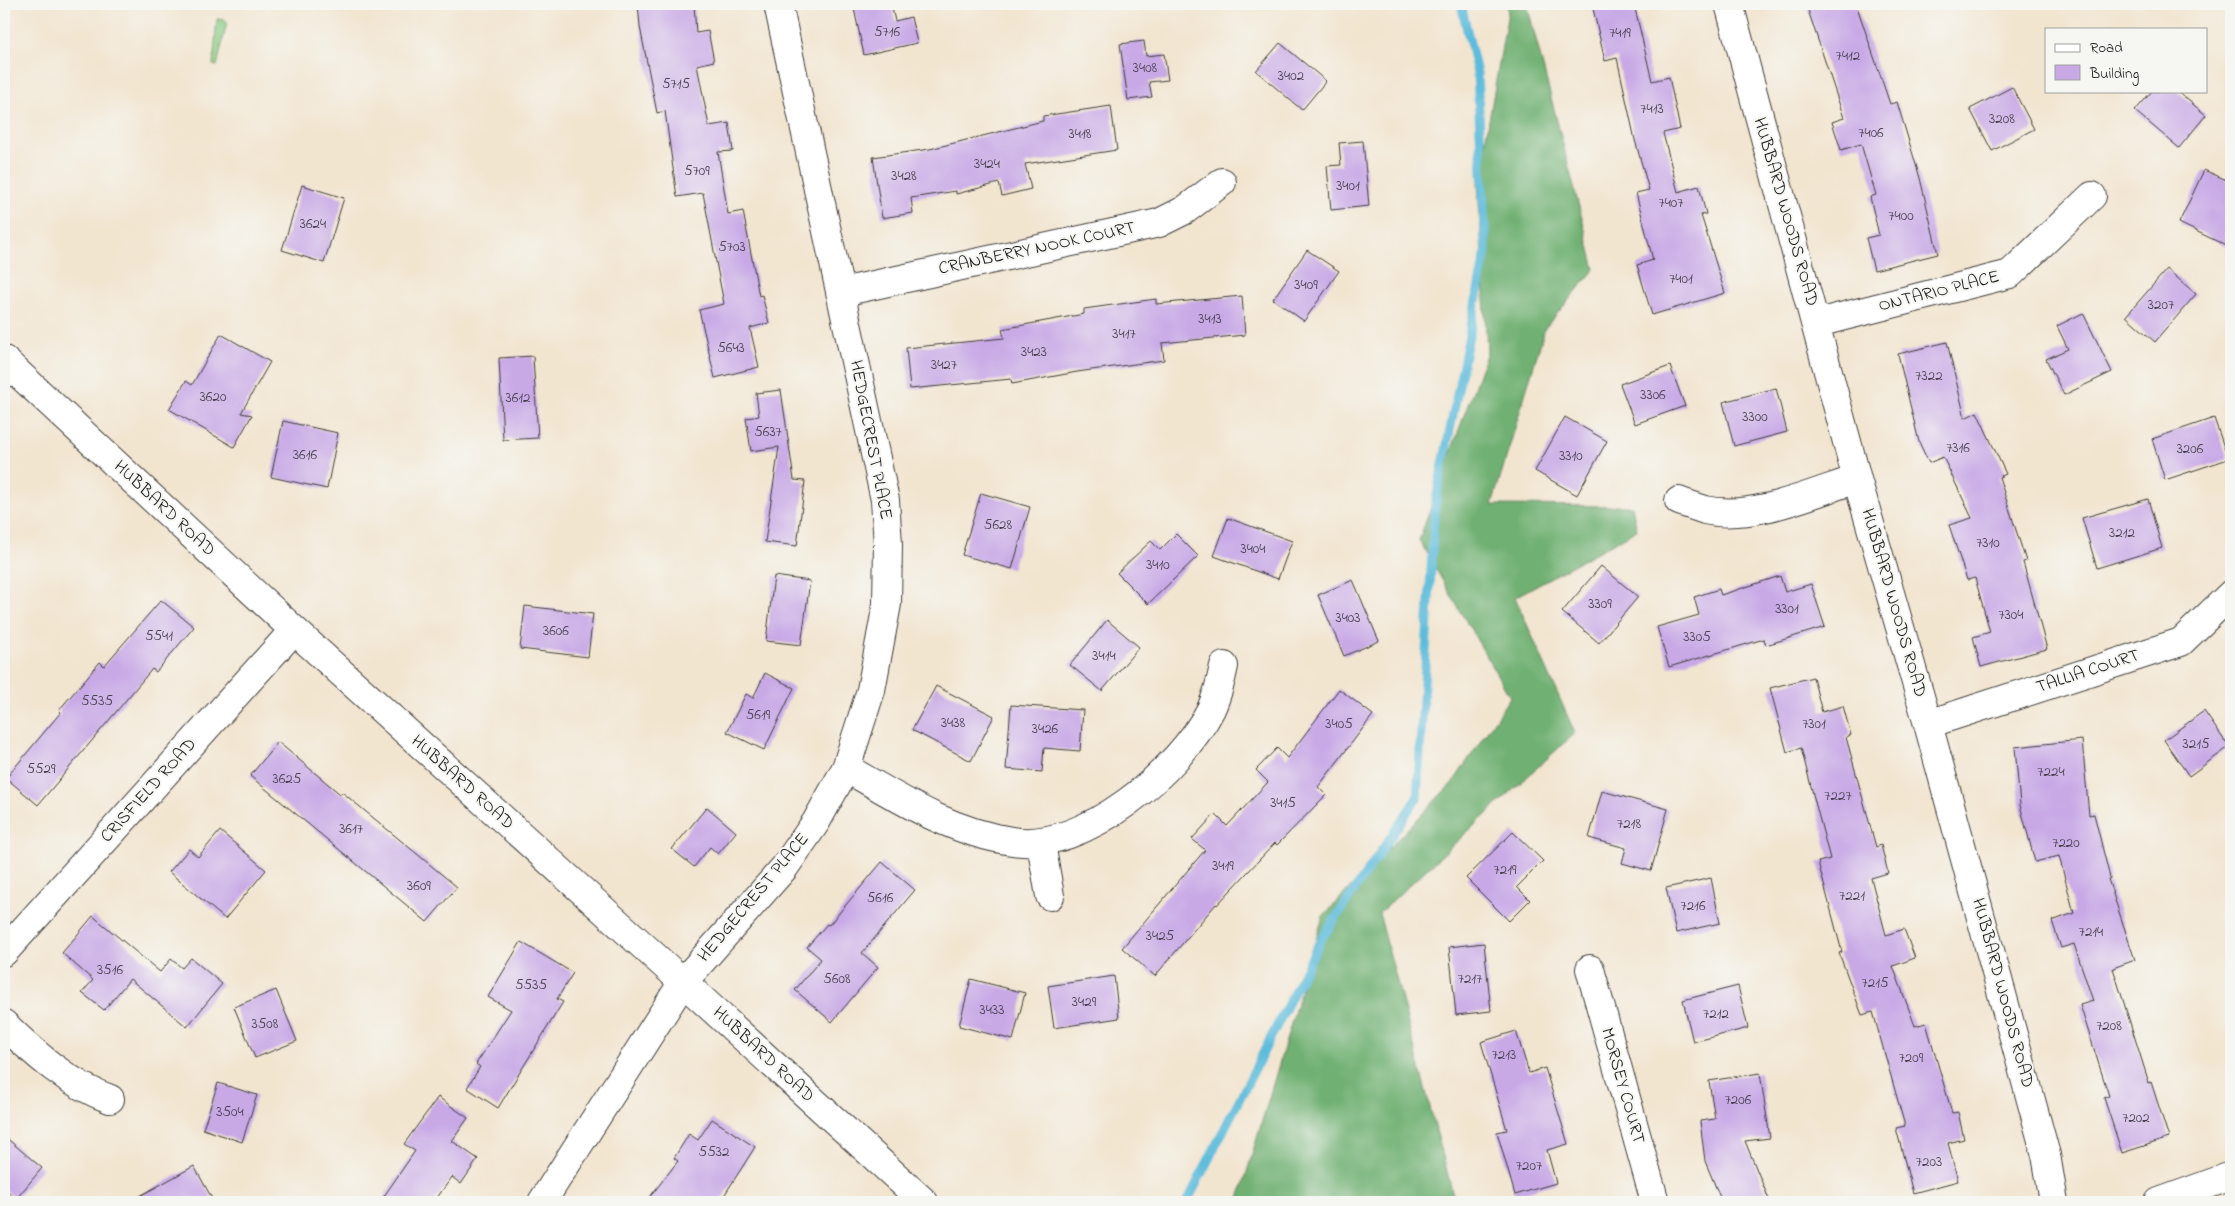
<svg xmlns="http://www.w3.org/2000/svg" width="2235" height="1206" font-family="'Indie Flower',sans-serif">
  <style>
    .green { fill: #8bcc84; stroke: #547450 }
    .forest { fill: #70b072; stroke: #466647 }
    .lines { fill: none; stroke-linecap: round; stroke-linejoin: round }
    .stream { stroke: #5dbcdb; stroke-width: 9 }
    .building { fill: #c8a9e6 }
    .minor-casing { stroke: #3c3a37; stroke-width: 30 }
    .major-casing { stroke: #3c3a37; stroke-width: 30 }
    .minor { stroke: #fff; stroke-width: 28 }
    .major { stroke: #fff; stroke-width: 28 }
    .labels { text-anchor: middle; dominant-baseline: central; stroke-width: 4; stroke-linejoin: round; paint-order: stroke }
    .number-label { font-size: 15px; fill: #473f4e }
    .street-label { font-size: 18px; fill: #1c1c1c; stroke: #f6f6f2 }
  </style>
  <rect width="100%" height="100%" fill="#f6f6f2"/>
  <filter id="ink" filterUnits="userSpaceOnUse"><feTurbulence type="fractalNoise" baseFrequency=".02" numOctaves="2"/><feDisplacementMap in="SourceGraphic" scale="10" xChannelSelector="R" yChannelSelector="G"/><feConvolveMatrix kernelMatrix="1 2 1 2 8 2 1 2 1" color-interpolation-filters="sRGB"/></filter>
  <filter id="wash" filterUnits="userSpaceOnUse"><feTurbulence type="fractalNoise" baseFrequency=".0096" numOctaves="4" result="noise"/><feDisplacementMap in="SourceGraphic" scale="20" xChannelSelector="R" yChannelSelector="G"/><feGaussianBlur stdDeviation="1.12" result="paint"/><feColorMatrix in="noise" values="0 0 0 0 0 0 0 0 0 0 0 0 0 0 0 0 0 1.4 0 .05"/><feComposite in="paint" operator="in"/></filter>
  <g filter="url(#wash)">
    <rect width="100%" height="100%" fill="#f2e5d0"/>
    <path class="green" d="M 217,19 L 225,20 L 227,22 L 217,66 L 213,65 Z"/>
    <path class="forest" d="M 1506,4 L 1527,4 L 1595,269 L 1545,328 L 1492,505 L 1632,506 L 1637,530 L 1515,597 L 1575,733 L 1379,913 L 1455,1202 L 1238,1202 L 1323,916 L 1454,781 L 1510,697 L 1419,540 L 1487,352 L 1478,183 L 1508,12 Z"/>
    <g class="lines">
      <path class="stream" d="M 1187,1202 L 1320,941 L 1417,798 L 1435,504 L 1486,251 L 1477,73 L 1461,4"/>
    </g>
    <g id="blocks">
      <path class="building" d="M 638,4 L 694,4 L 696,33 L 708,31 L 714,61 L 697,65 L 709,126 L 729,123 L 733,151 L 718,152 L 728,214 L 743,211 L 759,296 L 762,295 L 769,323 L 750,328 L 759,367 L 715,378 L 699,310 L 724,304 L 703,193 L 677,197 L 665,111 L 657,113 L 640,27 Z
        M 853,4 L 891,4 L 895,21 L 911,17 L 917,43 L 864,55 Z
        M 1592,4 L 1634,4 L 1652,81 L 1669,77 L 1680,129 L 1663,133 L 1678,192 L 1699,186 L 1706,214 L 1701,215 L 1725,293 L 1652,315 L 1637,265 L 1653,260 L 1636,193 L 1649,190 L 1635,140 L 1617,58 L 1605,61 Z
        M 1806,4 L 1856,4 L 1890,104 L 1897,102 L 1920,178 L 1938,254 L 1874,270 L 1866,238 L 1879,235 L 1870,197 L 1876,195 L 1861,144 L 1841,150 L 1832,122 L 1844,118 Z
        M 1144,41 L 1146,56 L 1164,54 L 1168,80 L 1149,82 L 1152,97 L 1128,100 L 1120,44 Z
        M 1280,43 L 1326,81 L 1302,110 L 1256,71 Z
        M 2012,87 L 2034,129 L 1992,151 L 1970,109 Z
        M 2152,91 L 2177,91 L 2206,115 L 2179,148 L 2135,111 Z
        M 1111,106 L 1117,150 L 1025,164 L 1031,189 L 1002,196 L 999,183 L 956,194 L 956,191 L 911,198 L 913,213 L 882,218 L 873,157 L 930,149 L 1043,121 L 1043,116 Z
        M 1363,141 L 1369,206 L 1331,210 L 1327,166 L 1341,165 L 1339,143 Z
        M 2204,170 L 2231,182 L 2231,248 L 2179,223 Z
        M 302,185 L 344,198 L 324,263 L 282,250 Z
        M 1307,250 L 1339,271 L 1304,321 L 1273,299 Z
        M 2167,269 L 2196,294 L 2155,342 L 2126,316 Z
        M 1242,296 L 1245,335 L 1162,343 L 1164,360 L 1077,372 L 1012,384 L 1011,379 L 910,389 L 906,348 L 1004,338 L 1002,329 L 1084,314 L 1084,309 L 1156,299 L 1156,304 Z
        M 2083,313 L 2112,372 L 2064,395 L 2046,359 L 2068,349 L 2057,326 Z
        M 221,334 L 270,362 L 241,413 L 252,415 L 234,447 L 169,409 L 186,381 L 192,385 Z
        M 1947,342 L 1965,418 L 1977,412 L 2006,474 L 1999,477 L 2026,561 L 2023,562 L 2047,649 L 1981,667 L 1973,637 L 1990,632 L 1975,578 L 1967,580 L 1949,525 L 1972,518 L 1943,457 L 1929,463 L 1919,442 L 1898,354 Z
        M 533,356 L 538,438 L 503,440 L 499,358 Z
        M 1670,366 L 1685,406 L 1635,424 L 1620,384 Z
        M 1776,388 L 1787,432 L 1734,446 L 1723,402 Z
        M 781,390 L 794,480 L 805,481 L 797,546 L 765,542 L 779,447 L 751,451 L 746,418 L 759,416 L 756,393 Z
        M 1565,417 L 1607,441 L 1577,495 L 1535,471 Z
        M 2214,418 L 2228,459 L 2165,480 L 2152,439 Z
        M 283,421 L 338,433 L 327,489 L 271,477 Z
        M 981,493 L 1030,507 L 1012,569 L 962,555 Z
        M 2148,499 L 2162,548 L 2097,568 L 2082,518 Z
        M 1228,518 L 1292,541 L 1278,579 L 1214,556 Z
        M 1176,534 L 1198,556 L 1148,604 L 1117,573 L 1151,541 L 1160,550 Z
        M 1601,566 L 1638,597 L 1599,643 L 1562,612 Z
        M 774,576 L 810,581 L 801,645 L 766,641 Z
        M 1780,576 L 1785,592 L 1811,584 L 1825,627 L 1766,645 L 1764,639 L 1669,667 L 1657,627 L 1699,615 L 1694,597 L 1719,589 L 1721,595 Z
        M 1353,580 L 1379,641 L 1344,656 L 1318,595 Z
        M 161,600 L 194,627 L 156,672 L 152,669 L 38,805 L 6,778 L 61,712 L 59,710 L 100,662 L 104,666 Z
        M 525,606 L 593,614 L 588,657 L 520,649 Z
        M 1107,620 L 1139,647 L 1102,691 L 1070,665 Z
        M 765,673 L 794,688 L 764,750 L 727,732 L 746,694 L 753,698 Z
        M 1813,677 L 1822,712 L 1843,706 L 1851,735 L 1846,737 L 1876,847 L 1881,845 L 1888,873 L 1871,878 L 1886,935 L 1904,929 L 1915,958 L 1893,966 L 1915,1026 L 1926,1023 L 1952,1113 L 1958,1112 L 1964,1139 L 1948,1143 L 1958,1181 L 1913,1193 L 1896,1128 L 1905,1126 L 1873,1012 L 1862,1015 L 1839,953 L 1842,952 L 1818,862 L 1830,859 L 1801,748 L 1787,752 L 1770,688 Z
        M 936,686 L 994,716 L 971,761 L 912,730 Z
        M 1339,689 L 1373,715 L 1318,787 L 1326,795 L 1277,845 L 1275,843 L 1217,905 L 1216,904 L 1155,976 L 1122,948 L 1205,850 L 1192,839 L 1215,814 L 1227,826 L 1268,782 L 1256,770 L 1277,748 L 1287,758 Z
        M 1011,705 L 1083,710 L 1080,751 L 1044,748 L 1042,772 L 1006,769 Z
        M 2204,711 L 2229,747 L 2189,776 L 2164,740 Z
        M 2082,740 L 2089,815 L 2094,814 L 2110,878 L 2108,879 L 2135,960 L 2113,968 L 2149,1083 L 2151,1082 L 2169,1138 L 2122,1153 L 2104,1098 L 2109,1096 L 2080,1005 L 2093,1001 L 2074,944 L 2061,948 L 2052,921 L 2074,913 L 2059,856 L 2035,862 L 2020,805 L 2015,747 Z
        M 278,742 L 340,794 L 342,792 L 457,887 L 427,922 L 250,776 Z
        M 1602,791 L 1668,809 L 1651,871 L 1622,863 L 1626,848 L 1589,838 Z
        M 707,807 L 736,832 L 718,854 L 710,847 L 694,867 L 672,849 Z
        M 220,831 L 266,870 L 225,919 L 169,872 L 189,849 L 198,857 Z
        M 1513,832 L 1543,861 L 1517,887 L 1530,900 L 1509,921 L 1466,878 Z
        M 882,862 L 915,890 L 862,953 L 878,967 L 832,1022 L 795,990 L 821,959 L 807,947 L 827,924 L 829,925 Z
        M 1711,878 L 1720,923 L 1676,933 L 1666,888 Z
        M 93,916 L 160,972 L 171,959 L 182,968 L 191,958 L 222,984 L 187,1027 L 130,979 L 104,1010 L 82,993 L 93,980 L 62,953 Z
        M 521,942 L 573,973 L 557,999 L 563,1002 L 498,1108 L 467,1088 L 480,1067 L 476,1064 L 511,1010 L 488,997 Z
        M 1484,943 L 1491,1011 L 1456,1015 L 1449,947 Z
        M 1114,976 L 1119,1018 L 1054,1028 L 1048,986 Z
        M 971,979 L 1025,993 L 1013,1040 L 959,1026 Z
        M 1738,986 L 1748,1028 L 1693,1042 L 1683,1000 Z
        M 276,990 L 297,1041 L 255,1058 L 234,1007 Z
        M 1516,1031 L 1529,1073 L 1545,1068 L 1568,1144 L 1547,1150 L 1556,1183 L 1515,1195 L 1497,1132 L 1507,1130 L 1481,1042 Z
        M 1760,1073 L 1770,1138 L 1745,1141 L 1770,1202 L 1722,1202 L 1705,1161 L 1700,1121 L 1715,1119 L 1709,1081 Z
        M 218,1083 L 257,1095 L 242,1142 L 203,1129 Z
        M 438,1097 L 468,1118 L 452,1141 L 478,1159 L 461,1184 L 452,1177 L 434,1202 L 380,1202 L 415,1151 L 404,1144 Z
        M 712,1119 L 755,1147 L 720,1202 L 646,1202 L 678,1161 L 674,1158 L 689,1134 L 698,1140 Z
        M 4,1136 L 42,1168 L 16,1199 L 4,1189 Z
        M 194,1166 L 214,1202 L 129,1202 Z"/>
    </g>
  </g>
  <g filter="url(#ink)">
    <use href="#blocks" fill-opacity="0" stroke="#3c3a37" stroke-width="1"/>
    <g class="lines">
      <g class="minor-casing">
        <path id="minor" d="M 1729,4 L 1857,479 L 1928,724 L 2046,1155 L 2054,1202
          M 842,292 L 1159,223 L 1185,210 L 1222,182
          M 1817,323 L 2010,274 L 2092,196
          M 1679,501 C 1687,504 1696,507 1705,510 C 1752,521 1812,493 1857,479
          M 1928,724 L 2181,642 L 2231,594
          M 846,768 C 898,798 950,832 1012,841 C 1084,853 1180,770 1211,709 C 1217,696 1221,681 1224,666
          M 1041,843 L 1050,896
          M 4,952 L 294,630
          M 1590,969 L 1655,1202
          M 4,1024 C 35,1054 68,1084 110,1099
          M 542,1202 L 683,982 L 784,868 L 816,822 L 846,768 L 871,690 L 887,604 L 888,544 L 885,500 L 778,4"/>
      </g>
      <g class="major-casing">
        <path id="major" d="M 4,360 L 294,630 L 683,982 L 924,1202
          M 2159,1202 L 2231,1176"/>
      </g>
      <use href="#minor" class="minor"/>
      <use href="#major" class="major"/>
    </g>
  </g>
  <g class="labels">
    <g class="number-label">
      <text x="887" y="32">5716</text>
      <text x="1620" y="33">7419</text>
      <text x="1848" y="56">7412</text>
      <text x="1145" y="68">3408</text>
      <text x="1291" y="76">3402</text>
      <text x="676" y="84">5715</text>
      <text x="1652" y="109">7413</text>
      <text x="2002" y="119">3208</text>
      <text x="1871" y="133">7406</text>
      <text x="1080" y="134">3418</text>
      <text x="987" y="164">3424</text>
      <text x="697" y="171">5709</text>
      <text x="904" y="176">3428</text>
      <text x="1348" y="186">3401</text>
      <text x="1671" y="203">7407</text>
      <text x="1901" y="216">7400</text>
      <text x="313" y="224">3624</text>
      <text x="732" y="247">5703</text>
      <text x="1681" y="279">7401</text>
      <text x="1306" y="285">3409</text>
      <text x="2161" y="305">3207</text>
      <text x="1210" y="319">3413</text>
      <text x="1124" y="334">3417</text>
      <text x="731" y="348">5643</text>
      <text x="1034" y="352">3423</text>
      <text x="944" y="365">3427</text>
      <text x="1929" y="376">7322</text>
      <text x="1653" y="395">3306</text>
      <text x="213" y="397">3620</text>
      <text x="518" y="398">3612</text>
      <text x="1755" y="417">3300</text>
      <text x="768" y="432">5637</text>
      <text x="1958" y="448">7316</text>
      <text x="2190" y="449">3206</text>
      <text x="305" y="455">3616</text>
      <text x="1571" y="456">3310</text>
      <text x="998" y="525">5628</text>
      <text x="2122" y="533">3212</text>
      <text x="1988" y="543">7310</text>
      <text x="1253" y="549">3404</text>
      <text x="1158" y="565">3410</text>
      <text x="1600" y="604">3309</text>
      <text x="1787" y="609">3301</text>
      <text x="2011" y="615">7304</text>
      <text x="1348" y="618">3403</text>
      <text x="556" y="631">3606</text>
      <text x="159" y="636">5541</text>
      <text x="1697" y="637">3305</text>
      <text x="1104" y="656">3414</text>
      <text x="97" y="701">5535</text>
      <text x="758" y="715">5619</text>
      <text x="953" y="723">3438</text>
      <text x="1339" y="724">3405</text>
      <text x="1814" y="724">7301</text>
      <text x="1045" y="729">3426</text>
      <text x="2196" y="744">3215</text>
      <text x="41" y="769">5529</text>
      <text x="2051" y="772">7224</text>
      <text x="287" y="779">3625</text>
      <text x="1838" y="796">7227</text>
      <text x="1283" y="803">3415</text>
      <text x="1629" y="824">7218</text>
      <text x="351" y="829">3617</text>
      <text x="2066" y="843">7220</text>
      <text x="1223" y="866">3419</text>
      <text x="1505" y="870">7219</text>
      <text x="419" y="886">3609</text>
      <text x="1852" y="896">7221</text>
      <text x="880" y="898">5616</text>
      <text x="1693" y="906">7216</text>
      <text x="2091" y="932">7214</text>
      <text x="1160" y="936">3425</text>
      <text x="110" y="970">3516</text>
      <text x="837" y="979">5608</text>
      <text x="1470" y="979">7217</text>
      <text x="1875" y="983">7215</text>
      <text x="531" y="985">5535</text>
      <text x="1084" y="1002">3429</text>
      <text x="992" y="1010">3433</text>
      <text x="1716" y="1014">7212</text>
      <text x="265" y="1024">3508</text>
      <text x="2109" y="1026">7208</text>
      <text x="1504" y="1055">7213</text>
      <text x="1911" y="1058">7209</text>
      <text x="1738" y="1100">7206</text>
      <text x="230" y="1112">3504</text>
      <text x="2136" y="1118">7202</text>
      <text x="714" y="1152">5532</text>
      <text x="1929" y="1162">7203</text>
      <text x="1529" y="1166">7207</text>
    </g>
    <g class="street-label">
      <text transform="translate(1785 212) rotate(74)">HUBBARD WOODS ROAD</text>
      <text transform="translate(1037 249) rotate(-12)">CRANBERRY NOOK COURT</text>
      <text transform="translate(1939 292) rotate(-14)">ONTARIO PLACE</text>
      <text transform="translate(870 440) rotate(79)">HEDGECREST PLACE</text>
      <text transform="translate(164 509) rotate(43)">HUBBARD ROAD</text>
      <text transform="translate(1893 603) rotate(74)">HUBBARD WOODS ROAD</text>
      <text transform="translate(2088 672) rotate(-18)">TALLIA COURT</text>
      <text transform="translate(462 783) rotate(42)">HUBBARD ROAD</text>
      <text transform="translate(149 791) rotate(-48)">CRISFIELD ROAD</text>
      <text transform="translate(754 898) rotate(-50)">HEDGECREST PLACE</text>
      <text transform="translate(2002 993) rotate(75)">HUBBARD WOODS ROAD</text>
      <text transform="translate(763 1055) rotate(43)">HUBBARD ROAD</text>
      <text transform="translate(1622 1086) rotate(74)">MORSEY COURT</text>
    </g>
  </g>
  <rect width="2235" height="1206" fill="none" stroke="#f6f6f2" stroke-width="20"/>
  <rect x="2045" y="28" width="162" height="65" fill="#f6f6f2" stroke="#9f9f9c"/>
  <rect x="2055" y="44" width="25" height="8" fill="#ffffff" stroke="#9f9f9c"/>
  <text x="2090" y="52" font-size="15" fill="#1c1c1c">Road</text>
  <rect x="2055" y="65" width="25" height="15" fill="#c8a9e6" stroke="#9f9f9c"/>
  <text x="2090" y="78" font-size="15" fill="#1c1c1c">Building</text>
</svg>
